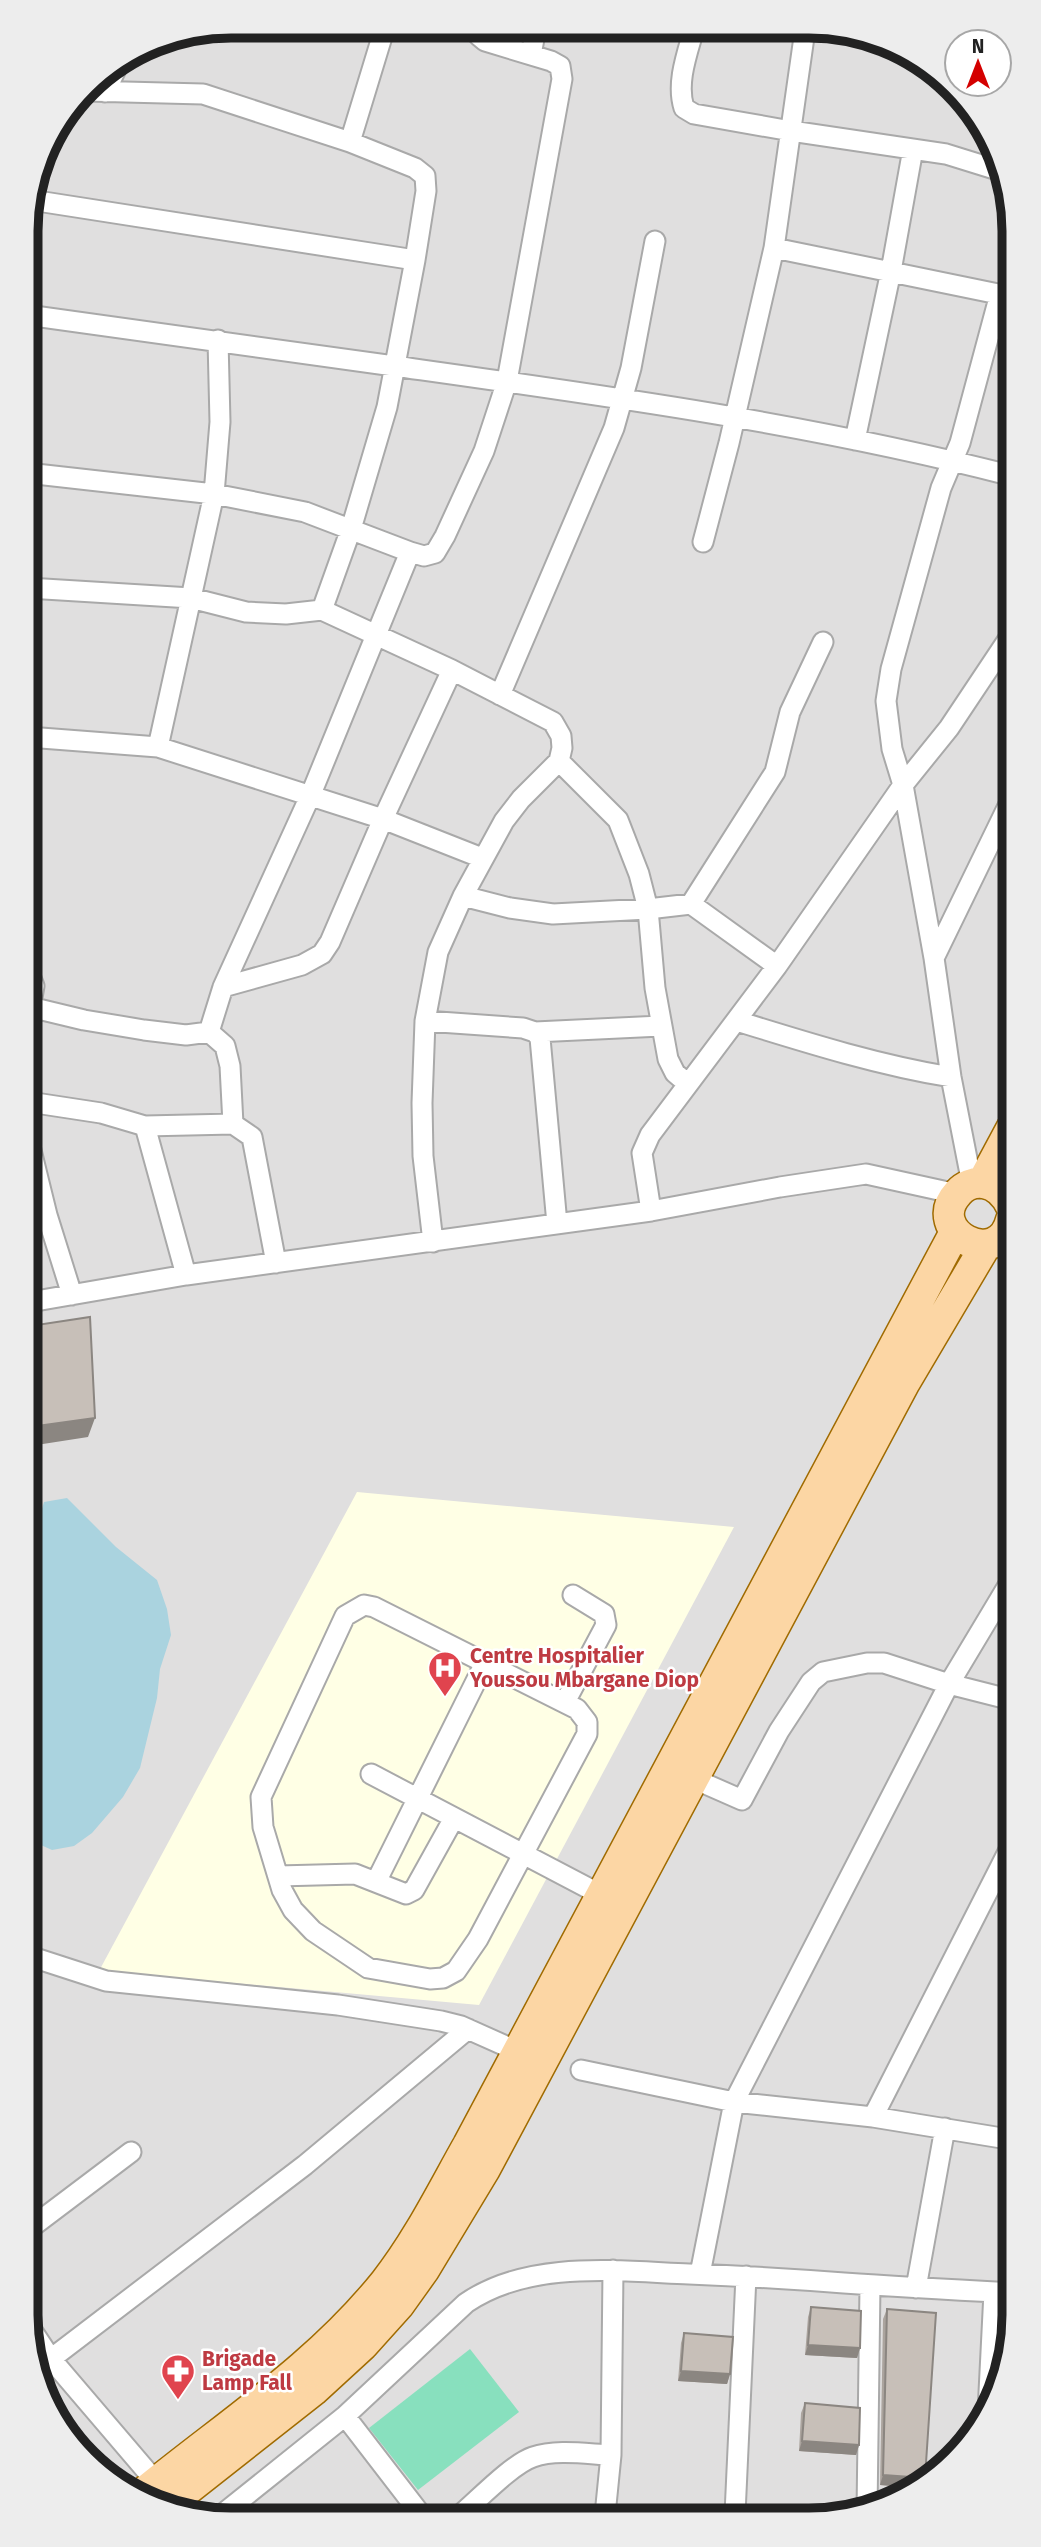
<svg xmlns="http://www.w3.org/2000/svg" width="1041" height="2547" font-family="'Fira Sans',sans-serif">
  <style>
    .residential { fill: #e0dfdf }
    .education { fill: #ffffe5 }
    .pitch { fill: #88e0be }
    .water { fill: #aad3df }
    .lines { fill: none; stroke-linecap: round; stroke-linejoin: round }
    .minor-casing { stroke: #a9a9a9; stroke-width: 23 }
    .primary-casing { stroke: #a06b00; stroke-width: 33 }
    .minor { stroke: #fff; stroke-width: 19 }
    .primary { stroke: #fcd6a4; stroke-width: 30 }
    .wall { fill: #aba49e }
    .shaded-wall { fill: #8b8681 }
    .building { fill: #c7bfb8; stroke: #8b8681; stroke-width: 2 }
    .labels { text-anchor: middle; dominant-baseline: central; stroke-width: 5; stroke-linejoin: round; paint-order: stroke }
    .health-label { font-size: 21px; font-weight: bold; fill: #be3a42; stroke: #fff; text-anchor: start }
    .rim { fill: none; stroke: #222; stroke-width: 9 }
  </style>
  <rect width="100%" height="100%" fill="#f2efe9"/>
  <path class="residential" d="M 231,26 L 849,30 L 954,86 L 1008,179 L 1014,2329 L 999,2394 L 964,2451 L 923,2486 L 862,2514 L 192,2517 L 96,2470 L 33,2368 L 27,218 L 48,140 L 96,77 L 153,42 Z"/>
  <path class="education" d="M 357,1492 L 734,1527 L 479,2005 L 99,1971 Z"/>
  <path class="pitch" d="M 470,2349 L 519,2412 L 418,2490 L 369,2428 Z"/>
  <path class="water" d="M 67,1498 L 116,1547 L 157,1580 L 167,1609 L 171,1635 L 160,1669 L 157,1698 L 140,1768 L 123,1797 L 92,1833 L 74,1846 L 52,1850 L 32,1841 L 31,1578 L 35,1532 L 44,1502 Z"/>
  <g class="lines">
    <g class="minor-casing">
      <path id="minor" d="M 694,29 C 687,54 676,83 684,108 L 694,114 L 791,131 L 946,154 L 1004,172
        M 531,55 L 536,28
        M 86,91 L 203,94 L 350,142 L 415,168 L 425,176 L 426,191 L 415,260 L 387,407 L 351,529 L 322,610
        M 105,92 L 119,63
        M 350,142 L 385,27
        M 31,200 L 415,260
        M 774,248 L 1008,296
        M 27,315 C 150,331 272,349 394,366 C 600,395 807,423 1009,475
        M 855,440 L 891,271 L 913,149
        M 27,473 L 214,494 L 305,512 L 410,552 L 424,556 L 435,553 L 445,536 L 484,451 L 507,381 L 562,79 L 560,66 L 551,61 L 485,41 L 479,36 L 478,28
        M 703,542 L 729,443 L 774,248 L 805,30
        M 28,588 L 191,598 L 246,612 L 286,614 L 322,610 L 452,670 L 553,722 L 561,736 L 562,748 L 559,761 L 521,799 L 504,821 L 463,896 L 438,952 L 425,1021 L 422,1103 L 423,1156 L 433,1242
        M 500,695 L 614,428 L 631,368 L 655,241
        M 28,737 L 158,747 L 383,819 L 482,858
        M 158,747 L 214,494 L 220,422 L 218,340
        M 559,761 L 618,820 L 639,874 L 648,909 L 655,988 L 668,1059 L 675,1073 L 688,1084
        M 463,896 L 510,908 L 553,914 L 648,909 L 691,904 L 777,966
        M 691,904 L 775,772 L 790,712 L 823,642
        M 934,958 L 1010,802
        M 29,973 L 34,986 L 29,1015
        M 223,987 L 302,965 L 322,954 L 330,942 L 383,819 L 452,670
        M 30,1007 L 84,1020 L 144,1030 L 186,1035 L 209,1032 L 223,987 L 311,794 L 410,552
        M 425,1021 L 523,1028 L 535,1032 L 540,1038 L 557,1224
        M 737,1021 C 808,1043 878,1065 951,1077
        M 209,1032 L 225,1046 L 230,1066 L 233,1124
        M 535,1032 L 661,1026
        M 29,1102 L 101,1113 L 145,1126 L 233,1124 L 252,1137 L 276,1263
        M 145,1126 L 186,1275
        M 29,1142 L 47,1215 L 72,1295
        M 972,1184 L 951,1077 L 934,958 L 903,785 L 892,749 L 886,701 L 891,669 L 941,488 L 960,443 L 1000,294
        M 651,1211 L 642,1153 L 650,1135 L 777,966 L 903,785 L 949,728 L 1009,638
        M 30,1217 L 47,1215
        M 30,1302 L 186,1275 L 651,1211 L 780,1187 L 866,1174 L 957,1194
        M 364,1605 L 374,1607 L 577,1709 L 587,1722 L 587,1734 L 478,1939 L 456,1971 L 443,1978 L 430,1979 L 368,1968 L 313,1931 L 293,1910 L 282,1890 L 263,1827 L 261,1797 L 345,1616 Z
        M 565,1702 L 606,1625 L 604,1614 L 573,1595
        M 371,1774 L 609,1899
        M 692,1778 L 742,1800 L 779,1731 L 811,1682 L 823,1672 L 867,1663 L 884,1663 L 949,1684 L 1012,1700
        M 278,1876 L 355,1874 L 406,1894 L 414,1890 L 454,1818
        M 376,1882 L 485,1663
        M 32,1957 L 106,1981 L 338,2005 L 441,2021 L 461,2026 L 517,2051
        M 581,2070 L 734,2102 L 873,2117 L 1014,2140
        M 873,2117 L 1013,1842
        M 33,2226 L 131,2152
        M 700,2274 L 734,2102 L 949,1684 L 1012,1579
        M 916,2288 L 945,2128
        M 33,2332 L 51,2359 L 156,2482
        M 35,2371 L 305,2165 L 468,2029
        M 988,2412 L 994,2292
        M 345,2416 L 422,2516
        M 867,2512 L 870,2285
        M 735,2514 L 746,2276
        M 605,2515 L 611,2455 L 613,2270
        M 459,2516 C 478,2500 512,2464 533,2457 C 556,2449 587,2454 611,2455
        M 219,2517 L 345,2416 L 466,2303 C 529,2260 616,2271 689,2274 C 741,2276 792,2279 844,2283 C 900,2287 957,2290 1014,2293"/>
    </g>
    <g class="primary-casing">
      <path id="primary" d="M 982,1183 L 1011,1129
        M 1011,1206 C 1005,1194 997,1185 983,1183 C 974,1182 964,1186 958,1193 C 923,1231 998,1272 1011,1220
        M 143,2493 C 226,2425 317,2367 385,2282 C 418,2240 442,2191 468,2145 L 955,1232
        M 168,2505 L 314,2390 L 363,2345 L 399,2305 L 424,2270 L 485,2169 L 905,1382 L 986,1245"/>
    </g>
    <use href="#minor" class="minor"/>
    <use href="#primary" class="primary"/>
  </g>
  <path class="wall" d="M 811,2307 L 860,2348 L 857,2358 L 805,2355 L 808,2317 Z
    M 887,2309 L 925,2478 L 922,2487 L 919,2488 L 880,2485 L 883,2319 Z
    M 684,2333 L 730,2374 L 727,2384 L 678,2381 L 681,2343 Z
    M 805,2403 L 859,2445 L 856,2455 L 799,2451 L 801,2413 Z"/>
  <path class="shaded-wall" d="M 95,1418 L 88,1437 L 30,1446 L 30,1427 Z
    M 808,2345 L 860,2348 L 857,2358 L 805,2355 Z
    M 681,2371 L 730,2374 L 727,2384 L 678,2381 Z
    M 802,2441 L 859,2445 L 856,2455 L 799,2451 Z
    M 883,2475 L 925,2478 L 922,2487 L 919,2488 L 880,2485 Z"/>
  <path class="building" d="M 90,1317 L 95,1418 L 30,1427 L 30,1326 Z
    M 811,2307 L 861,2311 L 860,2348 L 808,2345 Z
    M 887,2309 L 936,2313 L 925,2478 L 883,2475 Z
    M 684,2333 L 733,2337 L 730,2374 L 681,2371 Z
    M 805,2403 L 860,2408 L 859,2445 L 802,2441 Z"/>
  <defs>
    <g id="hospital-pin" transform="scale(1.75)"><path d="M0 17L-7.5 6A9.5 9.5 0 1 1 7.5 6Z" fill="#e0444e" stroke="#fff"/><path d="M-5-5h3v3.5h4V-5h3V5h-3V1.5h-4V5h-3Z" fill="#fff"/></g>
    <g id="pharmacy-pin" transform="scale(1.75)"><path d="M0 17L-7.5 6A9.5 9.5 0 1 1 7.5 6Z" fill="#e0444e" stroke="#fff"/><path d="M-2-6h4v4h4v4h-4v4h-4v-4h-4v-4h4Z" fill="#fff"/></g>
  </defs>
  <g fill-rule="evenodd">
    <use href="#hospital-pin" x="445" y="1668"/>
    <use href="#pharmacy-pin" x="178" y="2371"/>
  </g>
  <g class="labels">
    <g class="health-label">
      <text x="470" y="1656">Centre Hospitalier<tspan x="470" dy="24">Youssou Mbargane Diop</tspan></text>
      <text x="202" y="2359">Brigade<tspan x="202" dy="24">Lamp Fall</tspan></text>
    </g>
  </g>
  <path d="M0 0H1041V2547H0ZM231 38H809A193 193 0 0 1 1002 231V2315A193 193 0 0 1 809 2508H231A193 193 0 0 1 38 2315V231A193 193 0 0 1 231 38Z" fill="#ededed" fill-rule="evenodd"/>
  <path class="rim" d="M231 38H809A193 193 0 0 1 1002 231V2315A193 193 0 0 1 809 2508H231A193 193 0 0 1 38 2315V231A193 193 0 0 1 231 38Z"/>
  <g transform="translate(978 63)"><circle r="33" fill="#ffffff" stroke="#a7a7a7" stroke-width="2"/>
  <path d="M0-5L12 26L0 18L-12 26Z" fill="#d40000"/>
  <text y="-10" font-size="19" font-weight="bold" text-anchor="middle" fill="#222222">N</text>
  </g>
</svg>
